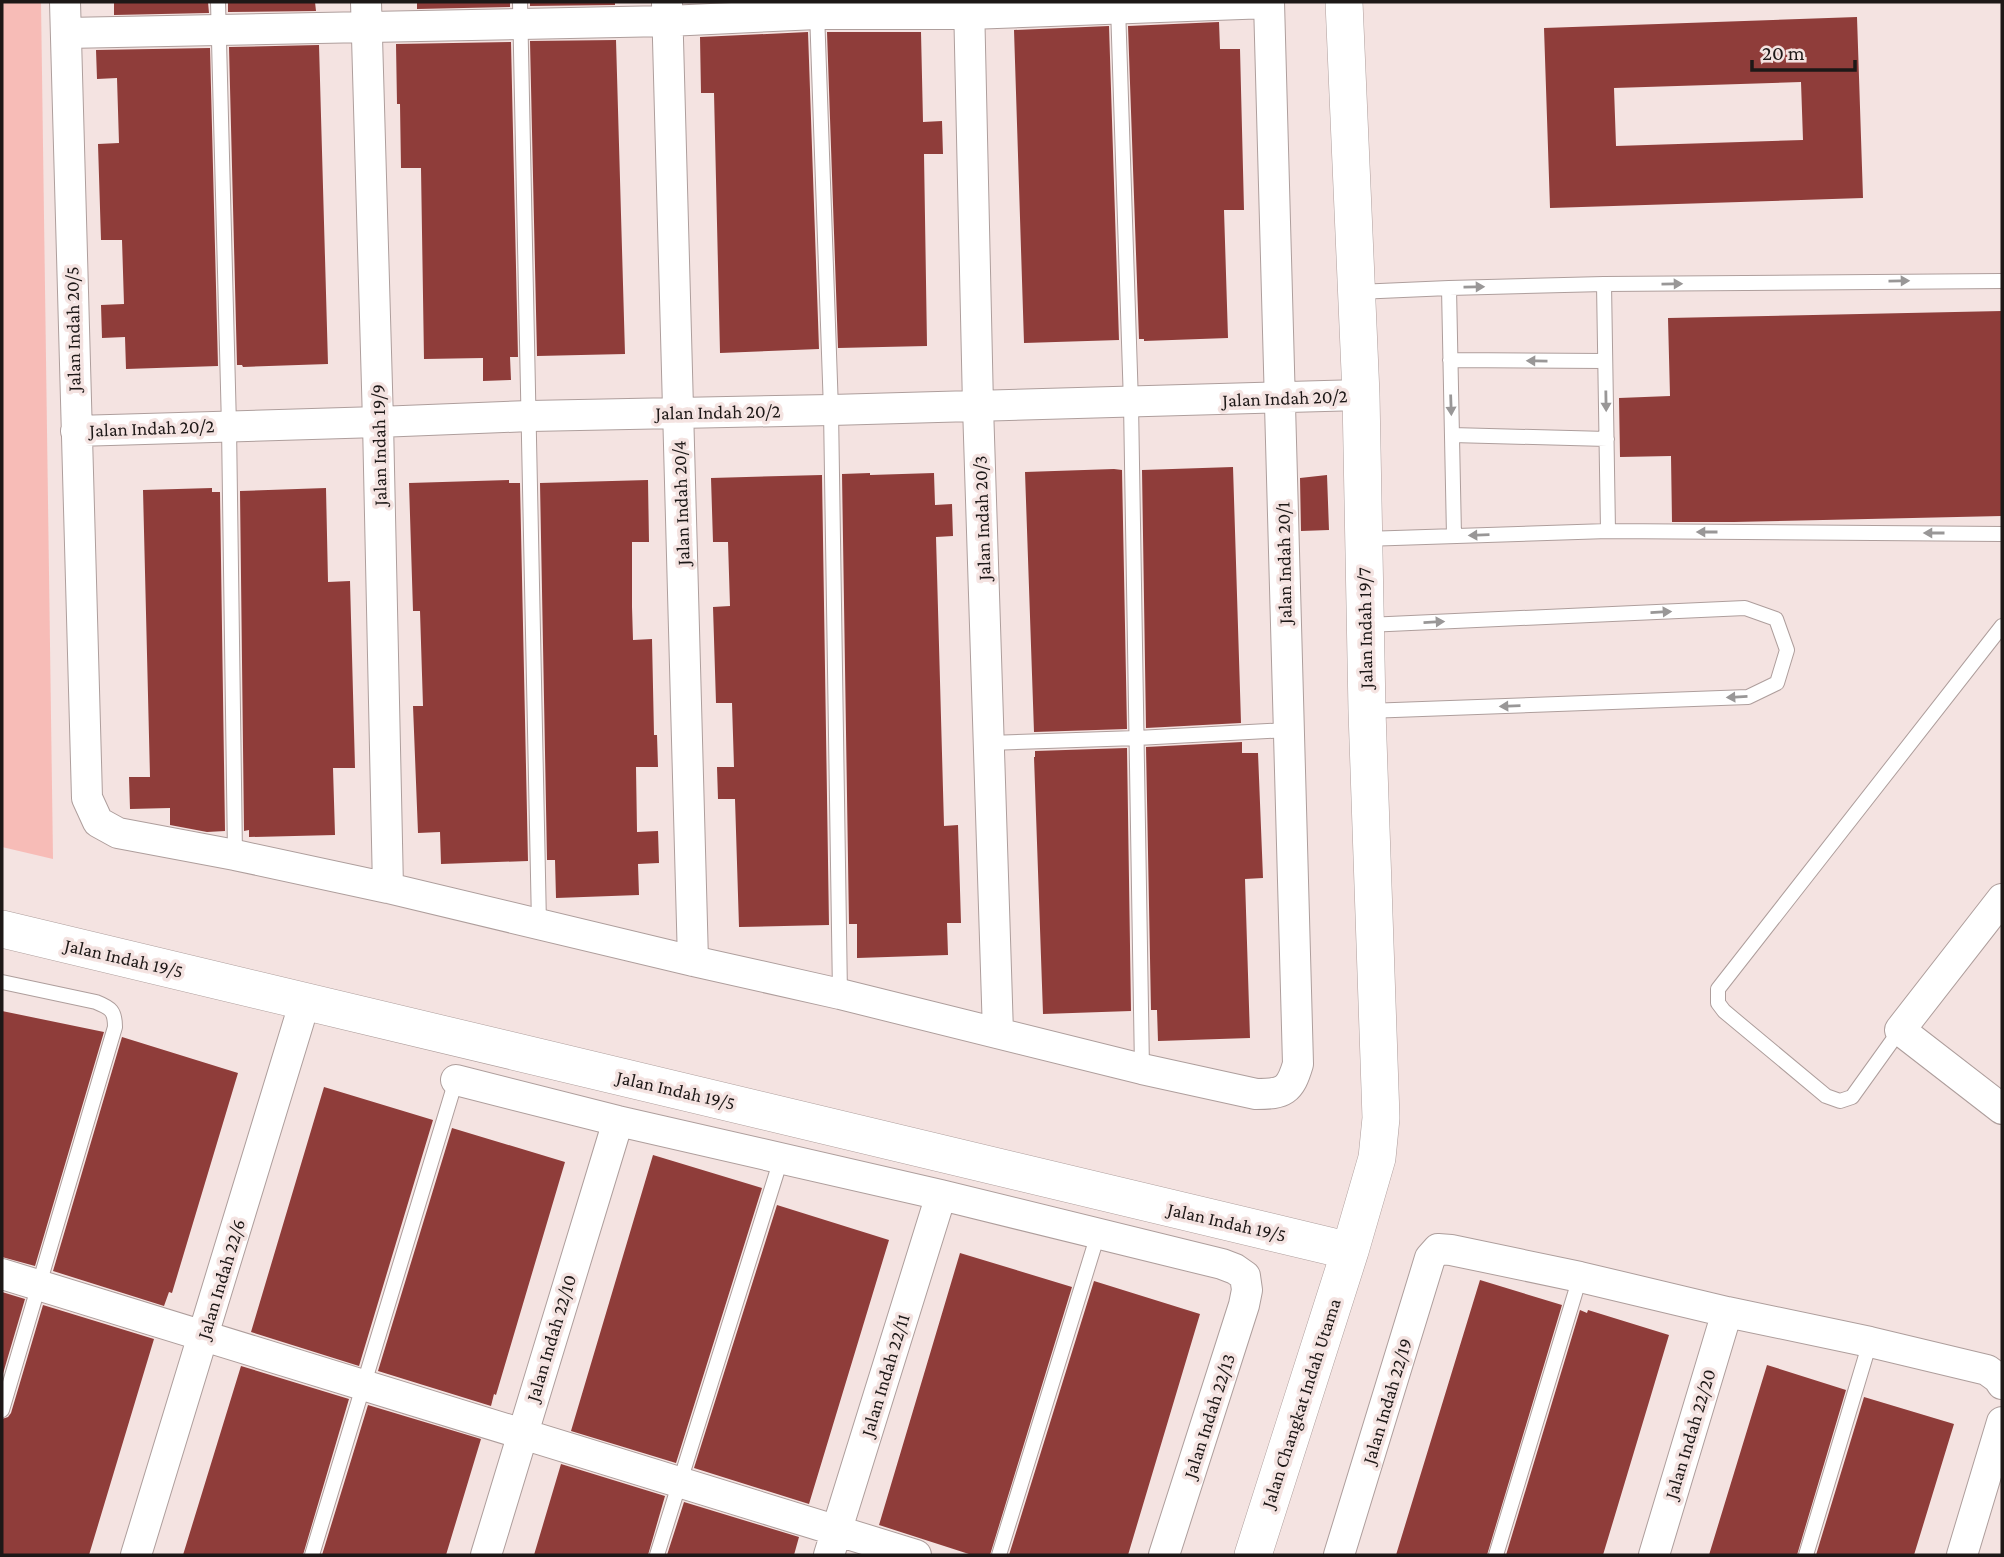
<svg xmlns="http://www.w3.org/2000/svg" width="2004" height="1557" font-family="'Crimson Pro',serif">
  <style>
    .green { fill: #f7bcb7 }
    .building { fill: #8f3d3a; fill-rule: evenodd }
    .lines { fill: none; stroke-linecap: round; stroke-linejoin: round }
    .service-casing { stroke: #ae9e9c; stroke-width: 16 }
    .minor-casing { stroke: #ae9e9c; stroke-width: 32 }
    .tertiary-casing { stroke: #ae9e9c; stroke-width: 38 }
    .service { stroke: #fff; stroke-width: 14 }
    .minor { stroke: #fff; stroke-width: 30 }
    .tertiary { stroke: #fff; stroke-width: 37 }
    .oneway { fill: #999797 }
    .labels { text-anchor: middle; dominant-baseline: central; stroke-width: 7; stroke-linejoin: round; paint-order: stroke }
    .street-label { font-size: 19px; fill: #1d1817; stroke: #f4e3e1 }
  </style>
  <rect width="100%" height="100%" fill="#f4e3e1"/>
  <path class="green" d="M 2,2 L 41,2 L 53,859 L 2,847 Z"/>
  <path class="building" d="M 114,2 L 208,2 L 209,13 L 114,15 Z
    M 228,2 L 315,2 L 316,11 L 228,12 Z
    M 417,2 L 510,2 L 510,7 L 417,9 Z
    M 530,2 L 615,2 L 615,5 L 530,6 Z
    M 1857,17 L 1863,198 L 1550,208 L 1544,28 ZM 1801,82 L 1803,140 L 1616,146 L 1614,88 Z
    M 1219,22 L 1220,49 L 1240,49 L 1244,210 L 1224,210 L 1228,338 L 1144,341 L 1144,339 L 1139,339 L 1128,26 Z
    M 1109,26 L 1119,340 L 1024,343 L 1014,30 Z
    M 808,32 L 819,349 L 720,353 L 714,93 L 701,93 L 700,37 Z
    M 827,32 L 921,32 L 923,122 L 942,121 L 943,154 L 924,154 L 927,346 L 838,348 Z
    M 616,40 L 625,354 L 537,356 L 530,41 Z
    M 511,42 L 518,357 L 510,357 L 511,380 L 483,381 L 483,358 L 424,359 L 421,168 L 401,168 L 400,104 L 397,104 L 396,44 Z
    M 319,45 L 328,364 L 243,367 L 242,365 L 237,365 L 229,47 Z
    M 210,48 L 218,366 L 126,369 L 125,337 L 102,338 L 101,305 L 124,304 L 122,240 L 101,240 L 98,144 L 119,143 L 117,78 L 97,79 L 96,50 Z
    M 2002,311 L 2002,516 L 1734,522 L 1672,522 L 1671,456 L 1620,457 L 1619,398 L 1670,396 L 1668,318 Z
    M 1233,467 L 1241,723 L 1146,728 L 1142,470 Z
    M 1114,469 L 1122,470 L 1127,729 L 1034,732 L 1025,472 Z
    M 870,473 L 870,475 L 934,473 L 935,505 L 952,504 L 953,536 L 936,537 L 944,826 L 958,825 L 961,923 L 947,923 L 948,955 L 857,958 L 857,924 L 849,924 L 842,474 Z
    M 822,475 L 829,925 L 739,927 L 735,799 L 718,799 L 717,767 L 734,767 L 732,703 L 716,703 L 713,607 L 730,606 L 728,542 L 713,542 L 711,478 Z
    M 1327,475 L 1329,530 L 1301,531 L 1300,478 Z
    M 509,480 L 509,483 L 520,483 L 528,861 L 441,864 L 440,832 L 418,833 L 413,706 L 423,706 L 420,611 L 413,611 L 409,483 Z
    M 648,480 L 649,542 L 632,542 L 632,607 L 633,640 L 652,639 L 654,735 L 657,735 L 658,767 L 636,767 L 637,832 L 658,831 L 659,863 L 638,864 L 639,895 L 556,898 L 555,860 L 547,860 L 540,483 Z
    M 212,488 L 212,492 L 220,492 L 225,831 L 207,832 L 170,825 L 170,808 L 130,809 L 129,777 L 150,777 L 143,490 Z
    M 326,488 L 328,582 L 350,581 L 355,768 L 333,768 L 335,835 L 249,837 L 249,830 L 244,831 L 240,491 Z
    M 1242,742 L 1242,753 L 1258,753 L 1263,878 L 1245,879 L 1250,1038 L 1158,1041 L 1157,1010 L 1151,1010 L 1146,747 Z
    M 1127,748 L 1131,1011 L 1043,1014 L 1034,757 L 1035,757 L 1035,751 Z
    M 2,1011 L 104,1032 L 35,1266 L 2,1257 Z
    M 122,1037 L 238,1073 L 172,1293 L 169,1292 L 164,1306 L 53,1271 Z
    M 324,1087 L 433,1120 L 359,1366 L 251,1332 Z
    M 452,1128 L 565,1162 L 496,1395 L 494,1394 L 491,1406 L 378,1371 Z
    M 653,1155 L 762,1188 L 676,1463 L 571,1431 Z
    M 777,1205 L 889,1240 L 809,1504 L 694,1468 Z
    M 960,1253 L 1072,1287 L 990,1555 L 972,1555 L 879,1525 Z
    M 1480,1280 L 1562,1305 L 1487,1555 L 1396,1555 Z
    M 1094,1281 L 1200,1314 L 1128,1555 L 1009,1555 Z
    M 2,1292 L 25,1299 L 2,1377 Z
    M 43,1305 L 154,1339 L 89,1555 L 2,1555 L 2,1419 L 8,1417 L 11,1413 Z
    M 1580,1310 L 1587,1313 L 1588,1310 L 1669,1335 L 1649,1402 L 1603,1555 L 1506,1555 Z
    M 1767,1365 L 1846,1390 L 1797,1555 L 1709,1555 Z
    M 241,1366 L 349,1399 L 303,1555 L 183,1555 Z
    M 1864,1397 L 1954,1424 L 1914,1555 L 1816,1555 Z
    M 368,1405 L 481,1439 L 446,1555 L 322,1555 Z
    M 561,1464 L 665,1496 L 648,1555 L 534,1555 Z
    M 684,1502 L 799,1537 L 794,1555 L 667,1555 Z"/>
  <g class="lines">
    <g class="service-casing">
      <path id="service" d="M 218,2 L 229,426 L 235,855
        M 520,2 L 539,924
        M 1118,7 L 1131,403 L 1142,1069
        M 817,12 L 831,410 L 840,994
        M 1604,284 L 1608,531
        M 1449,288 L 1454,536
        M 1357,292 L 1449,288 L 1604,284 L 2002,281
        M 1450,360 L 1605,361
        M 1452,435 L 1607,439
        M 1364,539 L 1608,531 L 2002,534
        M 1367,711 L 1748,697 L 1777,683 L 1787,650 L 1776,619 L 1745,608 L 1367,625
        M 989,743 L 1137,738 L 1288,730
        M 2,982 L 96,1002 C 111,1008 115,1011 115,1027 L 2,1410
        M 1900,1030 L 1852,1097 L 1840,1101 L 1826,1096 L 1724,1011 L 1718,1003 L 1718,989 L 2002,626
        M 312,1555 L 456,1080
        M 657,1555 L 781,1159
        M 999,1555 L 1098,1234
        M 1496,1555 L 1580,1277
        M 1806,1555 L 1870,1342"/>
    </g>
    <g class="minor-casing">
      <path id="minor" d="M 65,2 L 87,798 L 98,822 L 118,833 L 235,855 L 388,888 L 693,961 L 840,994 L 1142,1069 L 1256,1094 C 1284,1094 1290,1091 1298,1064 L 1269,2
        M 366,2 L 378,422 L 388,888
        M 969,2 L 978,406 L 998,1033
        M 667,3 L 693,961
        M 66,33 L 668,21 L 817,14 L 969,14 L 1269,3
        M 76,431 L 378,422 L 530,416 L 831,410 L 1361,395
        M 2002,899 L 1900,1030 L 2002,1109
        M 456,1080 L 618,1121 L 941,1195 L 1222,1264 L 1235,1269 L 1245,1276 L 1247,1290 L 1244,1305 L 1164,1555
        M 2,1274 L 916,1555
        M 136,1555 L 305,1001
        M 486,1555 L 618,1121
        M 829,1555 L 941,1195
        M 1339,1555 L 1430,1258 L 1438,1249 L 1451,1250 L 1580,1277 L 1727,1312 L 1870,1342 L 1987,1370 L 1998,1378 L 2002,1384
        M 1654,1555 L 1727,1312
        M 1962,1555 L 2002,1422"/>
    </g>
    <g class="tertiary-casing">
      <path id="tertiary" d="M 2,929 L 1350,1251
        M 1253,1555 L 1350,1251 L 1377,1158 L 1381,1118 L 1367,711 L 1361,395 L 1344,2"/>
    </g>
    <use href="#service" class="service"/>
    <use href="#minor" class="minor"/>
    <use href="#tertiary" class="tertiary"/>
  </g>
  <defs><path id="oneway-solid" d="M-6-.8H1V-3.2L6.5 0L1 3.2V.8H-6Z" transform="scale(1.75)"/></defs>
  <g class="oneway">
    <use href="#oneway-solid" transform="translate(1899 281) rotate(-1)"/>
    <use href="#oneway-solid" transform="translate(1672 284) rotate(-1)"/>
    <use href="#oneway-solid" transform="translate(1474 287) rotate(-1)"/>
    <use href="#oneway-solid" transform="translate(1537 361) rotate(-179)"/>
    <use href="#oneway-solid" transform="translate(1606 401) rotate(89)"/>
    <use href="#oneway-solid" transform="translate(1451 405) rotate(88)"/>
    <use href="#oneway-solid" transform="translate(1707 532) rotate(-180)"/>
    <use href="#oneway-solid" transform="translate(1934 533) rotate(-180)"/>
    <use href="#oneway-solid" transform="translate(1479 535) rotate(178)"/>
    <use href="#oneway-solid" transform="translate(1661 612) rotate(-3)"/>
    <use href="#oneway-solid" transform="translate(1434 622) rotate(-3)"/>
    <use href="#oneway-solid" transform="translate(1737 697) rotate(177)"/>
    <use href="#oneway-solid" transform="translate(1510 706) rotate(178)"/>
  </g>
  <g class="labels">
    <g class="street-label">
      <text transform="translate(73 329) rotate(-91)">Jalan Indah 20/5</text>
      <text transform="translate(1285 398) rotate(-2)">Jalan Indah 20/2</text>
      <text transform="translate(718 412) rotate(-1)">Jalan Indah 20/2</text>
      <text transform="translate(152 428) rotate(-2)">Jalan Indah 20/2</text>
      <text transform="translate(379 445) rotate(-91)">Jalan Indah 19/9</text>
      <text transform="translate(681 503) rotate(-92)">Jalan Indah 20/4</text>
      <text transform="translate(982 518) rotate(-92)">Jalan Indah 20/3</text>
      <text transform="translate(1284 563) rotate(-91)">Jalan Indah 20/1</text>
      <text transform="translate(1365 628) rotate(-91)">Jalan Indah 19/7</text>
      <text transform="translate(124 958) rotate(13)">Jalan Indah 19/5</text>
      <text transform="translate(676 1090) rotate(13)">Jalan Indah 19/5</text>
      <text transform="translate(1227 1222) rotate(13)">Jalan Indah 19/5</text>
      <text transform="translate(221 1279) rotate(-73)">Jalan Indah 22/6</text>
      <text transform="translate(551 1338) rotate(-73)">Jalan Indah 22/10</text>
      <text transform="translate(885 1375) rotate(-73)">Jalan Indah 22/11</text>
      <text transform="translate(1387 1401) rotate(-73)">Jalan Indah 22/19</text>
      <text transform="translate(1301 1403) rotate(-72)">Jalan Changkat Indah Utama</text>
      <text transform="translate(1209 1416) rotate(-72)">Jalan Indah 22/13</text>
      <text transform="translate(1690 1434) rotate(-73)">Jalan Indah 22/20</text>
    </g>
  </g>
  <rect width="2004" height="1557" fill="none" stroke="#1d1817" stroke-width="7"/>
  <path d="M1752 60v10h103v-10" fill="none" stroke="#1d1817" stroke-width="3.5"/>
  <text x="1762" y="60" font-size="21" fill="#1d1817" stroke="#f4e3e1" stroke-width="5" paint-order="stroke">20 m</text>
</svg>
